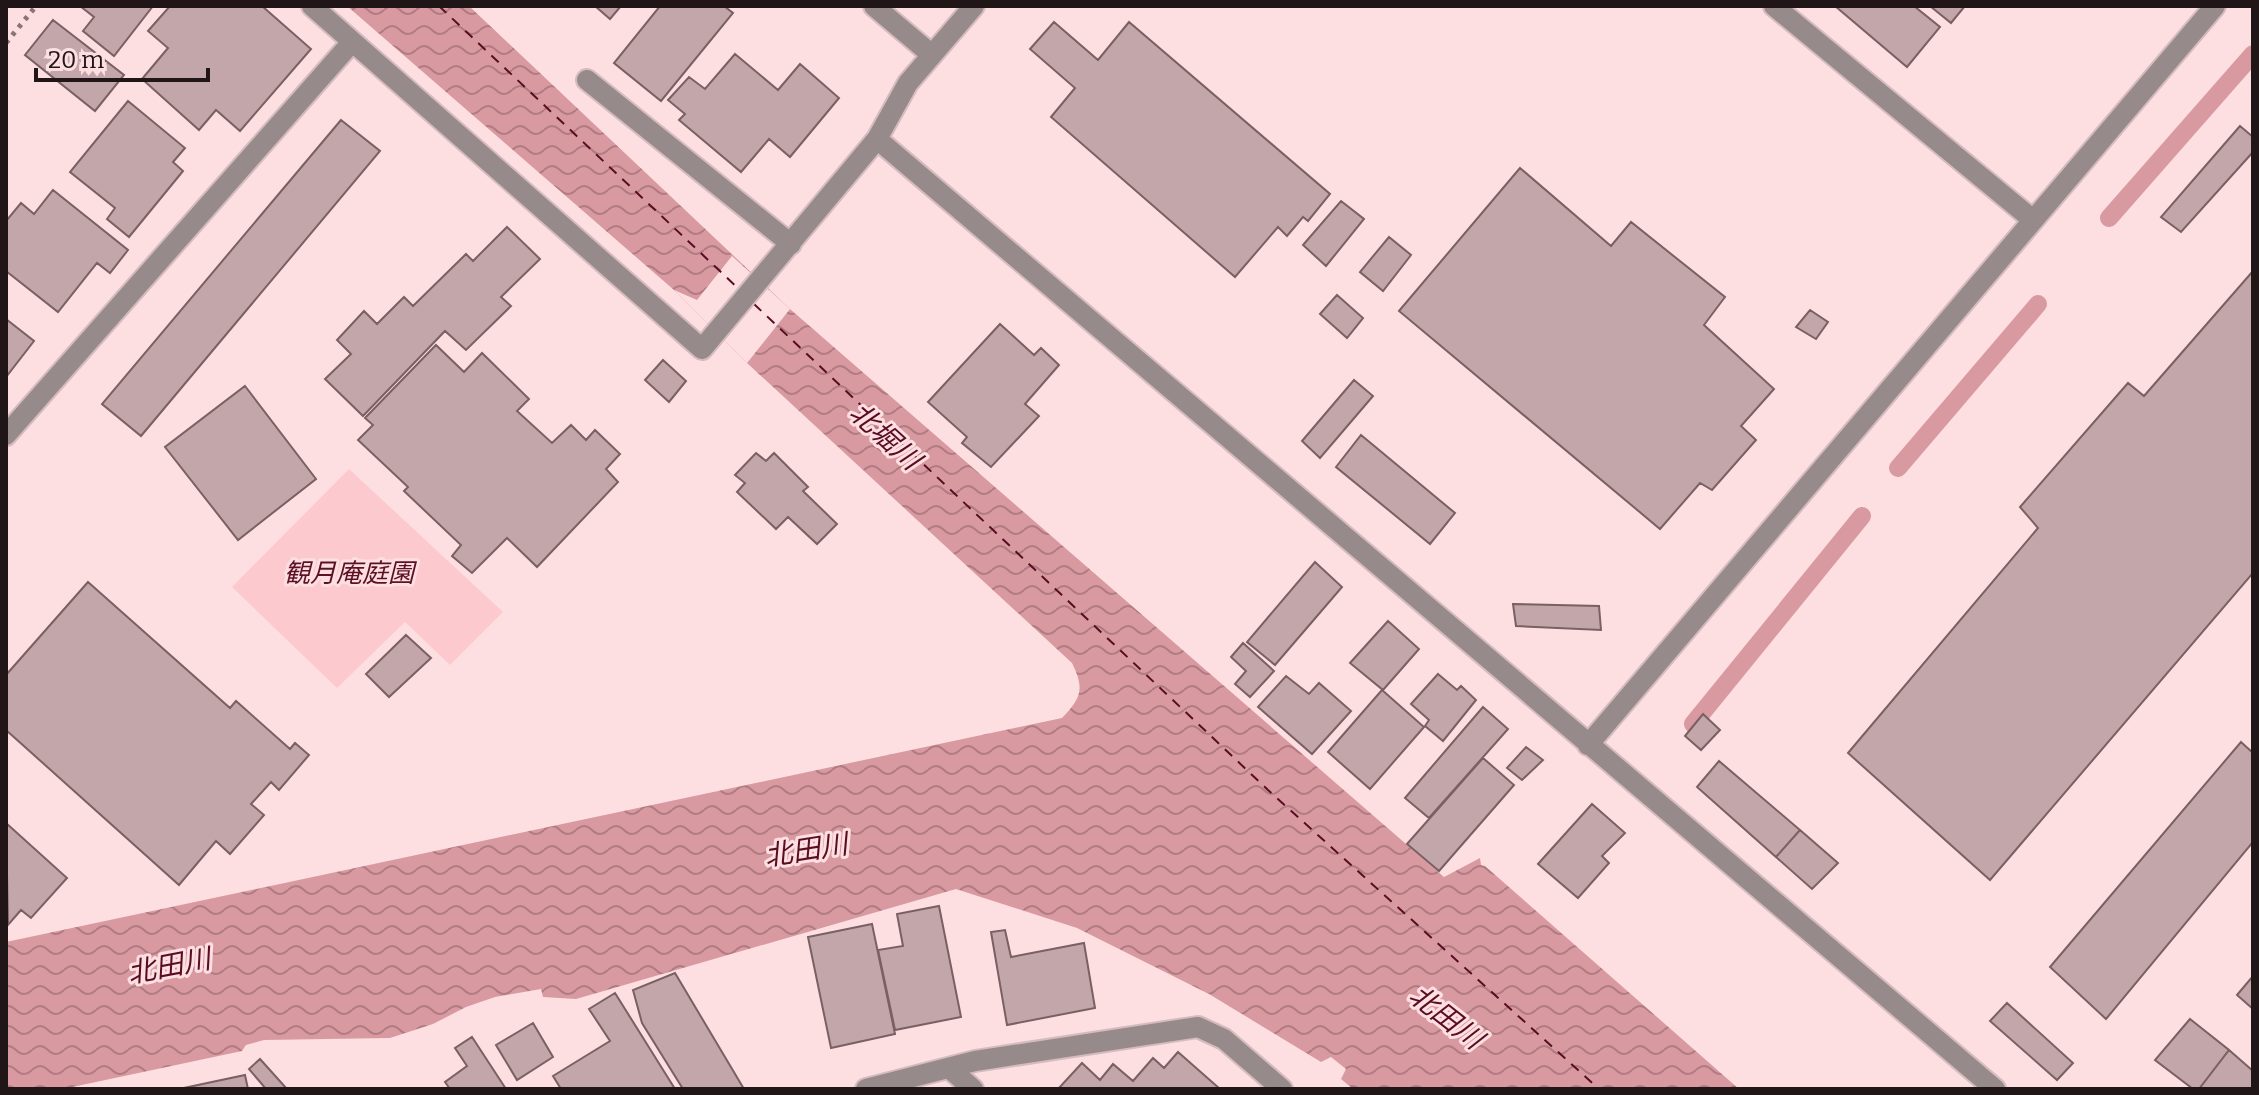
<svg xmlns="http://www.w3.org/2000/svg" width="2259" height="1095" font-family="Bitter,'Noto Sans JP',serif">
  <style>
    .garden { fill: #fcc9cf }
    .water { fill: url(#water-waves) }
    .pier { fill: #fddfe2 }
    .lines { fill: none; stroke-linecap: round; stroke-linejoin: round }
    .stream { stroke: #d999a1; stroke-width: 18 }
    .ferry { stroke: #590d22; stroke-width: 2; stroke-dasharray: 10 8; stroke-linecap: butt }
    .building { fill: #c3a6a9; stroke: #7a6063; stroke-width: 2 }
    .minor-casing { stroke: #d5bbbd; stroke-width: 24 }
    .path { stroke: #897577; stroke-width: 5; stroke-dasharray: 4 6; stroke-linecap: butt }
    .minor { stroke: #968a8b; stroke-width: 20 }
    .labels { text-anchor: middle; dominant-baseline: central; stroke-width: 6; stroke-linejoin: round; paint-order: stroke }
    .park-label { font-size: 26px; font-style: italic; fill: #5b1024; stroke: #fddfe2 }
    .water-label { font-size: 28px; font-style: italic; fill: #590d22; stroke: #fddfe2 }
  </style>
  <defs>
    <pattern id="water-waves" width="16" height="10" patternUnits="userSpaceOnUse" patternTransform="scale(2)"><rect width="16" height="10" fill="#d999a1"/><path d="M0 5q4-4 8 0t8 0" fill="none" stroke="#b07c82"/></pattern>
  </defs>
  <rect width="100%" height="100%" fill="#fddfe2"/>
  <path class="garden" d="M 349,469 L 503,612 L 450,665 L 405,622 L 337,688 L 232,587 Z"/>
  <path class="water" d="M 347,6 L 469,6 L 790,309 L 1444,877 L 1480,858 L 1481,865 L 1485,866 L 1739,1089 L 1353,1089 L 1341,1079 L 1346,1069 L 1331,1057 L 1321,1062 L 1209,994 L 1077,928 L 956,889 L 576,999 L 543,997 L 541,989 L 495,997 L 466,1007 L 433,1024 L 390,1038 L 264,1040 L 246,1045 L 242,1051 L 63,1089 L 6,1089 L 6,942 L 1062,718 C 1081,698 1085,689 1072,663 L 747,363 L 674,290 Z"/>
  <path class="pier" d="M 732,256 L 790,309 L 747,363 L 674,290 L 697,300 Z"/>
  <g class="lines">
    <path class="stream" d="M 2109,218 L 2253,54
      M 1898,468 L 2038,304
      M 1693,724 L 1862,516"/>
    <path class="ferry" d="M 439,6 L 741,291
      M 754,304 L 1268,790 L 1599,1089"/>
  </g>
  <path class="building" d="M 80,6 L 153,6 L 114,56 L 83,31 L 94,17 Z
    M 170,6 L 262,6 L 311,49 L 240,131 L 216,110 L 199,130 L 142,79 L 168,48 L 148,31 Z
    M 595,6 L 621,6 L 610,19 Z
    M 660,6 L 724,6 L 733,13 L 661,101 L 614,63 Z
    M 1835,6 L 1914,6 L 1940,27 L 1907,67 Z
    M 1930,6 L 1965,6 L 1951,23 Z
    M 53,20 L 124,75 L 95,111 L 25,55 Z
    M 1054,22 L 1098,60 L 1129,22 L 1330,194 L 1308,221 L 1303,217 L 1287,236 L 1278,227 L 1235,277 L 1051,117 L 1075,88 L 1030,49 Z
    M 735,54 L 778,90 L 800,64 L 839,98 L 790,157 L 769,139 L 741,172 L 679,120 L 685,114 L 668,100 L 689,77 L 705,89 Z
    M 128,101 L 185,148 L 173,162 L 183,171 L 129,237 L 107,219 L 115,208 L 70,172 Z
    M 341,120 L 380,151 L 141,436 L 102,404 Z
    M 2240,126 L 2253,137 L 2253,152 L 2181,232 L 2161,217 Z
    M 1520,168 L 1611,246 L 1631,222 L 1725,297 L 1704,325 L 1774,389 L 1741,426 L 1756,440 L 1712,490 L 1700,483 L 1660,529 L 1399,311 Z
    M 53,190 L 128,250 L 110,273 L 97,263 L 58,312 L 6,271 L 6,221 L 21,203 L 34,214 Z
    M 1341,201 L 1364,219 L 1326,266 L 1303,245 Z
    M 507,227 L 540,259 L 501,297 L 511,306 L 466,350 L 445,331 L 363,416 L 325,379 L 351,354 L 337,340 L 364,311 L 377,324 L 404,297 L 413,306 L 466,254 L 473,261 Z
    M 1389,237 L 1411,255 L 1383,291 L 1360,272 Z
    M 2253,271 L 2253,573 L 1990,880 L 1848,753 L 2038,528 L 2020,507 L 2128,383 L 2144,396 Z
    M 1337,295 L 1363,318 L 1347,338 L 1320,314 Z
    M 1810,310 L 1828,322 L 1816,339 L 1796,327 Z
    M 6,319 L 34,341 L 6,377 Z
    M 1000,324 L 1034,355 L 1041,348 L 1059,365 L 1025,404 L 1039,416 L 991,467 L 962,443 L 967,437 L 928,402 Z
    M 436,345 L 464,372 L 482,353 L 529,399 L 517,411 L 552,443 L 571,425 L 586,440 L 595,430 L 620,454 L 606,469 L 618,482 L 537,567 L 507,538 L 472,573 L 452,556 L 461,545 L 404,491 L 408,487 L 358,440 L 373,425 L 365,418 Z
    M 663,360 L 686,381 L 669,402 L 645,380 Z
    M 1354,380 L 1373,396 L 1320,458 L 1302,441 Z
    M 245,386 L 316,479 L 238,540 L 165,447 Z
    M 1361,435 L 1455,513 L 1430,544 L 1336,467 Z
    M 756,453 L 766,461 L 774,453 L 808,487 L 803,491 L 837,524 L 817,544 L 788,517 L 776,529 L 737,492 L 745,483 L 735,475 Z
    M 1315,562 L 1342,587 L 1275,665 L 1247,642 Z
    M 88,582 L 230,708 L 236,701 L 290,749 L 295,743 L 309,755 L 279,790 L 271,782 L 251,804 L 264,815 L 230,854 L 216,841 L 179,885 L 6,730 L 6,675 Z
    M 1513,604 L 1599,606 L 1601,630 L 1516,626 Z
    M 1388,621 L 1419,649 L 1383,690 L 1350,663 Z
    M 406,635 L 431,658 L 389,697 L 366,674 Z
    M 1243,643 L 1274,671 L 1250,697 L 1235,684 L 1246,671 L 1231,657 Z
    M 1438,674 L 1457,690 L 1461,686 L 1476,700 L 1443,741 L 1425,726 L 1429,720 L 1411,704 Z
    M 1286,676 L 1309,694 L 1319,683 L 1351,711 L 1312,754 L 1258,707 Z
    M 1382,690 L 1424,727 L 1370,789 L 1328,752 Z
    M 1483,707 L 1508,729 L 1429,818 L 1405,798 Z
    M 1703,714 L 1720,730 L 1701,750 L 1685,736 Z
    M 2241,742 L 2253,753 L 2253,842 L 2106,1019 L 2050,967 Z
    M 1526,747 L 1543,760 L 1522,780 L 1507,768 Z
    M 1483,758 L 1514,785 L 1439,871 L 1407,844 Z
    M 1719,761 L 1800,830 L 1776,857 L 1697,787 Z
    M 1592,804 L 1625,833 L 1602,856 L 1609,863 L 1578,898 L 1538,864 Z
    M 6,823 L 67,878 L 31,918 L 21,910 L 8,925 Z
    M 1800,830 L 1838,863 L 1812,889 L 1776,857 Z
    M 939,906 L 961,1017 L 895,1030 L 878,950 L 903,946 L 897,914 Z
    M 872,924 L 895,1034 L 831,1048 L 808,937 Z
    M 1005,930 L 1011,957 L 1084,943 L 1095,1008 L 1007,1025 L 991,932 Z
    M 675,973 L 744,1089 L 683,1089 L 642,1023 L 633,990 Z
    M 2253,976 L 2253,1009 L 2237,995 Z
    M 615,993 L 675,1089 L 561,1089 L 553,1076 L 610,1041 L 589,1009 Z
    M 2007,1003 L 2073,1063 L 2057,1080 L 1990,1021 Z
    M 2190,1019 L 2229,1050 L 2199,1089 L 2193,1089 L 2155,1060 Z
    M 533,1023 L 553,1057 L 517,1080 L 496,1045 Z
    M 472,1037 L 506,1089 L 450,1089 L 445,1082 L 467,1066 L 455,1048 Z
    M 2229,1050 L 2253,1071 L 2253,1089 L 2199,1089 Z
    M 1178,1052 L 1220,1089 L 1058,1089 L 1082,1063 L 1100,1080 L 1113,1064 L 1133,1081 L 1153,1058 L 1164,1068 Z
    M 260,1059 L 287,1089 L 266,1089 L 249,1069 Z
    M 245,1075 L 248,1089 L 179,1089 Z"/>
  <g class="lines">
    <g class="minor-casing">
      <path id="minor" d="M 312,6 L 702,349 L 877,139 L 908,83 L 974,6
        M 874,6 L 932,55
        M 1774,6 L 2033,220
        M 587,80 L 791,244
        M 877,139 L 1995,1089
        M 6,435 L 352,42
        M 1588,745 L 2215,6
        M 949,1068 L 973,1089
        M 866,1089 L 975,1061 L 1198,1027 L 1224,1039 L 1282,1089"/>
    </g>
    <path class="path" d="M 6,43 L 36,6"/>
    <use href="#minor" class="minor"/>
  </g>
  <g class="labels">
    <g class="park-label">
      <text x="349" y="573">観月庵庭園</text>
    </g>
    <g class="water-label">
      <text transform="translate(885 436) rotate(42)">北堀川</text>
      <text transform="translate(806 850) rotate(-9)">北田川</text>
      <text transform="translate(169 966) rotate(-11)">北田川</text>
      <text transform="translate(1446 1017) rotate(38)">北田川</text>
    </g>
  </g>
  <rect width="2259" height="1095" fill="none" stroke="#201617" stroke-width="16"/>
  <path d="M36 68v12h172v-12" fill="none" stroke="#201617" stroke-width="4"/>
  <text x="48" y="68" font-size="24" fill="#201617" stroke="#fddfe2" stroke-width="6" paint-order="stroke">20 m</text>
</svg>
